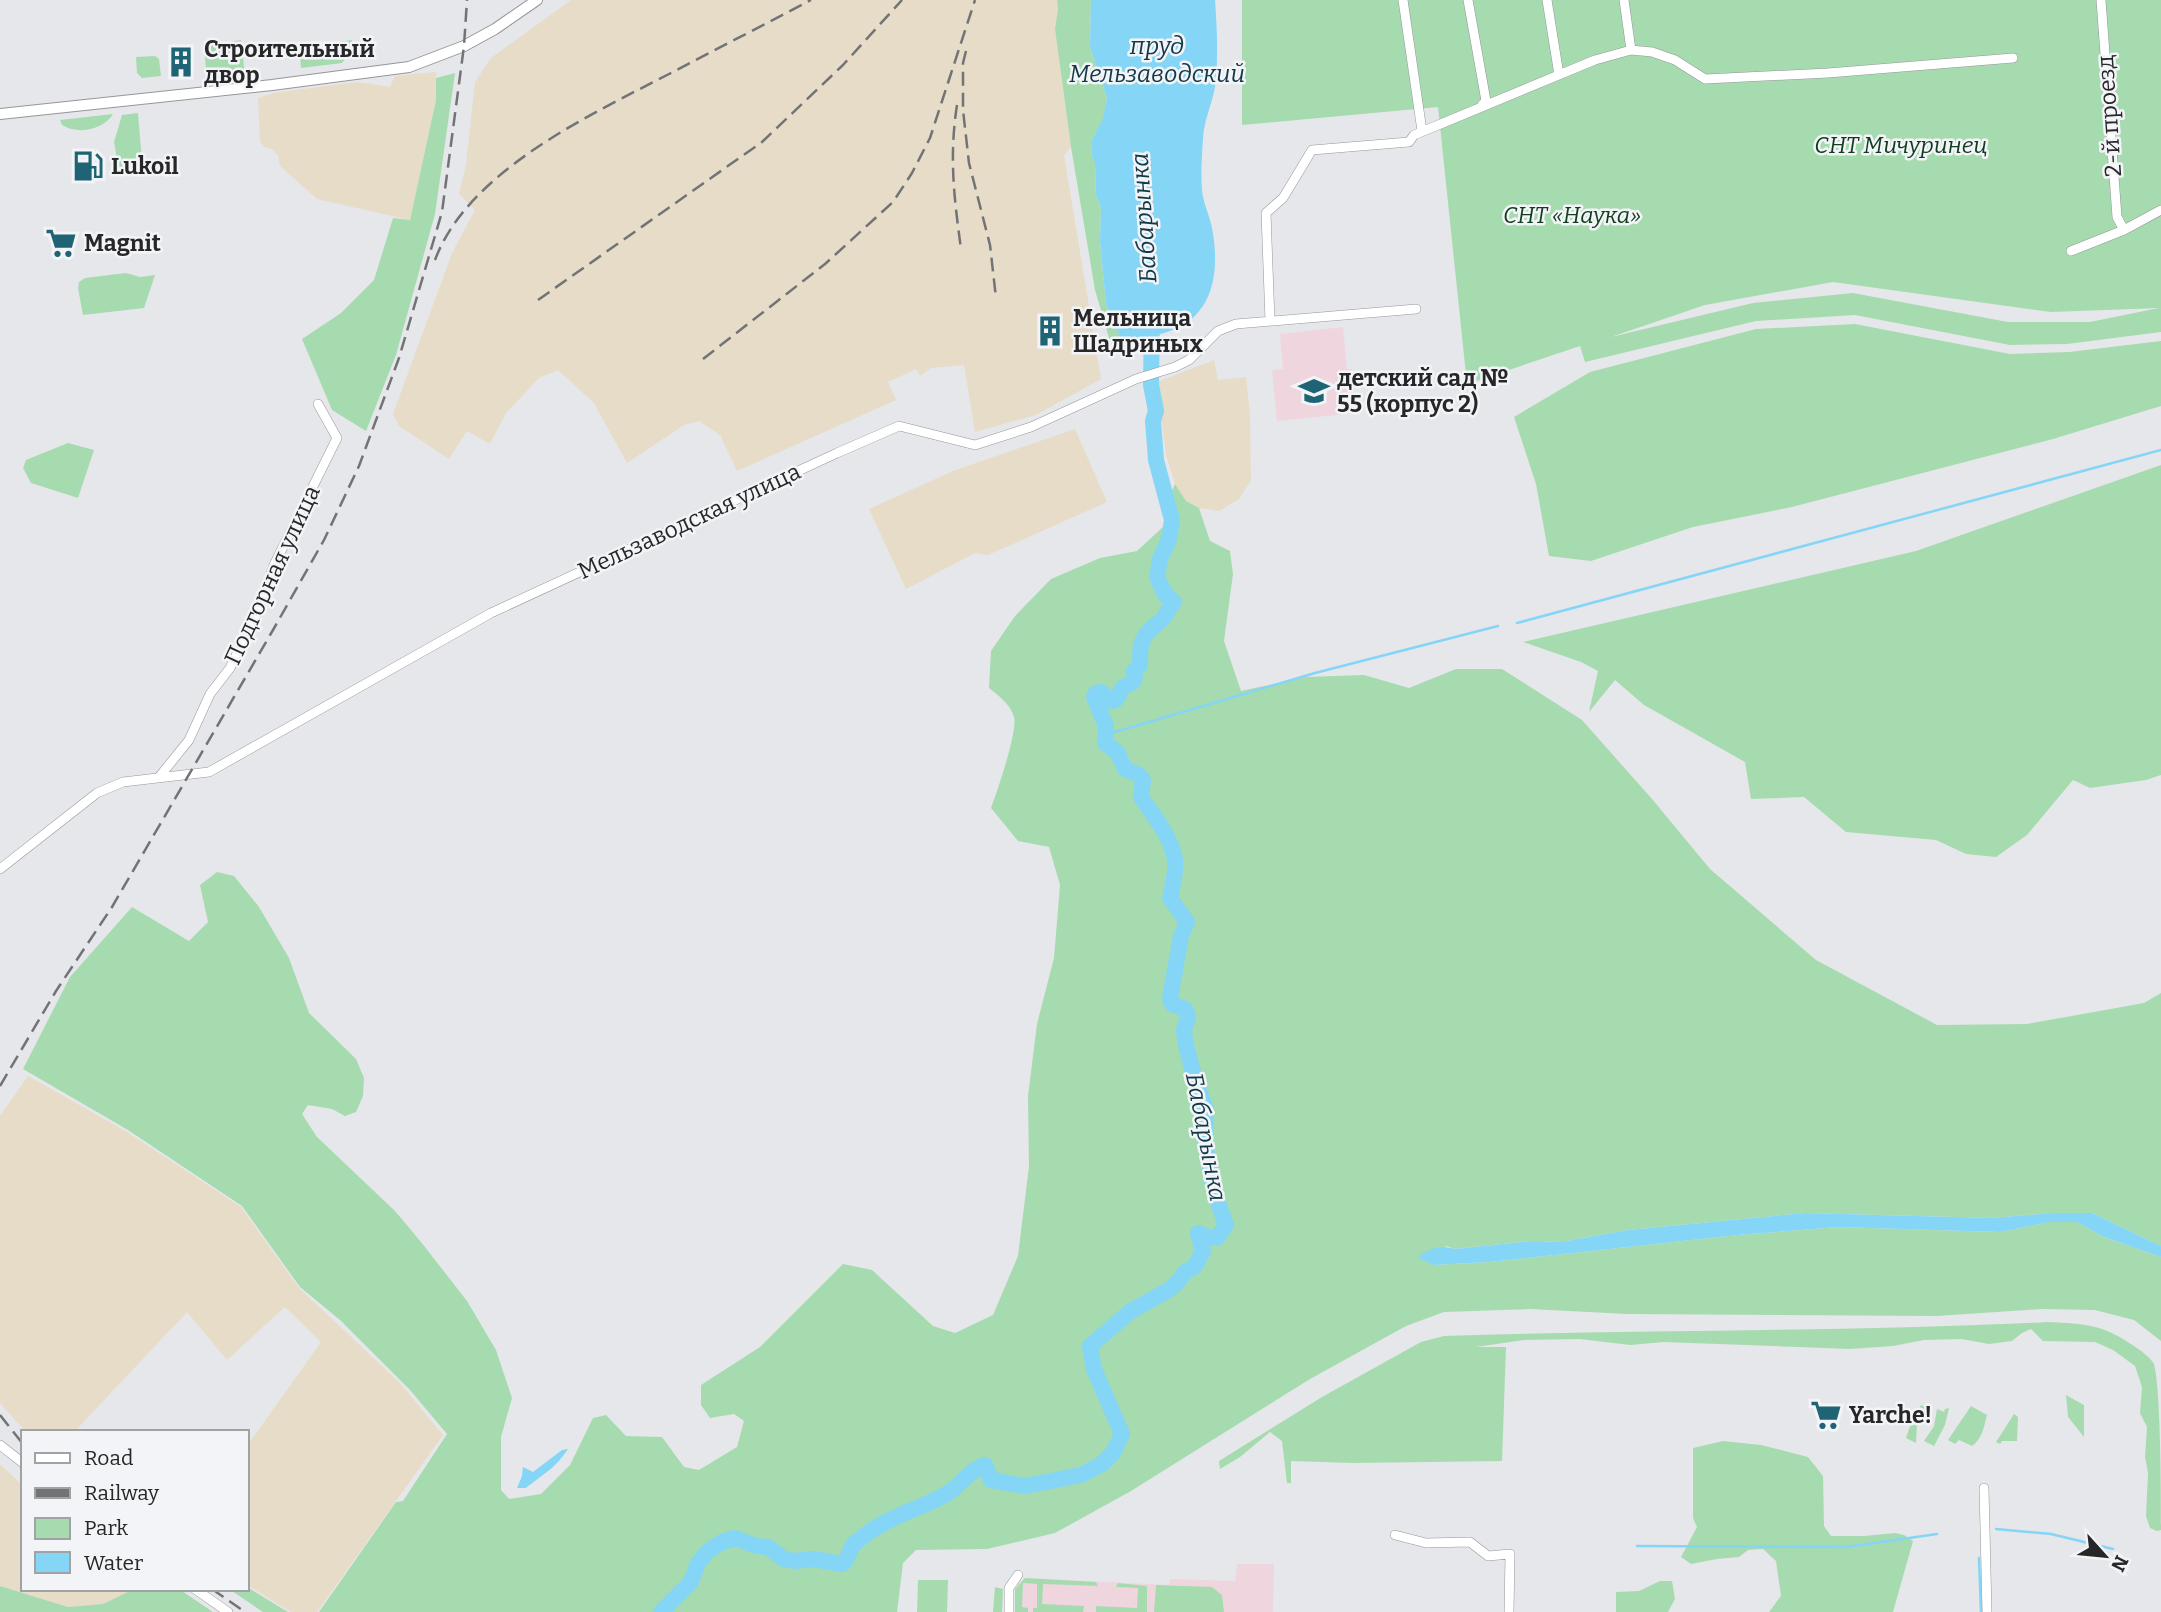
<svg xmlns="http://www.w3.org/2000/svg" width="2161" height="1612" font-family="Bitter,serif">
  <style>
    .industrial { fill: #e6dcc8 }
    .education { fill: #efd6de }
    .green { fill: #a6dbb0; fill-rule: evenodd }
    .water { fill: #84d5f6 }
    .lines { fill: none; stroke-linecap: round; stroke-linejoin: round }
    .stream { stroke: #84d5f6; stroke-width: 2.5 }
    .river { stroke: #84d5f6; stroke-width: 16 }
    .minor-casing { stroke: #959698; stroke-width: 10 }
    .tertiary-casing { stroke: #959698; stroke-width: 12 }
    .minor { stroke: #fff; stroke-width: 9 }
    .tertiary { stroke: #fff; stroke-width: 10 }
    .rail { stroke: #727375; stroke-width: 2.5; stroke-dasharray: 14 7; stroke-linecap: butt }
    .labels { text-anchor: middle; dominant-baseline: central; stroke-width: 5; stroke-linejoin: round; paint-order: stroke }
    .poi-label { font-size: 23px; font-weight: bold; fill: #272728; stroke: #f3f4f7; text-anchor: start }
    .street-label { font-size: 23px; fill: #272728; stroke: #f3f4f7 }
    .park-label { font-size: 23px; font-style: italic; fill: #113d1e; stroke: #f3f4f7 }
    .water-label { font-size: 24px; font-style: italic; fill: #133947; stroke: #f3f4f7 }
  </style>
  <rect width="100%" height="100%" fill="#e6e7ea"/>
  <path class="industrial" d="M 571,0 L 1057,0 L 1058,9 L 1055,29 L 1071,147 L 1064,155 L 1101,379 L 1036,415 L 975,432 L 964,365 L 931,368 L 920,376 L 916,369 L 888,382 L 896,400 L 737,471 L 720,435 L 699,421 L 684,425 L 627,463 L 594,403 L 558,370 L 539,378 L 506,413 L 490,444 L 467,431 L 449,459 L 399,426 L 393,414 L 452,253 L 475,210 L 459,194 L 466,165 L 475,82 L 491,58 Z
    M 436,72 L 436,100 L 410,220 L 317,199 L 280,166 L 278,155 L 272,149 L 264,147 L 260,141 L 258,98 L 273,93 L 357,82 L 390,87 L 395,76 Z
    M 1214,360 L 1218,380 L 1246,377 L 1250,415 L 1251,480 L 1239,499 L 1219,511 L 1199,508 L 1186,501 L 1175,484 L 1166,455 L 1157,382 Z
    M 1075,429 L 1107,502 L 988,555 L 975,553 L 906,589 L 869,509 L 953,471 Z
    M 28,1076 L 127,1132 L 241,1207 L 299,1288 L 400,1383 L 443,1435 L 317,1612 L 291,1612 L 247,1585 L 247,1446 L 321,1342 L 285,1307 L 227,1360 L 187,1312 L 74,1432 L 26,1432 L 0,1403 L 0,1116 Z
    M 0,1464 L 23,1486 L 23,1589 L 134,1589 L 103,1604 L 68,1607 L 0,1586 Z"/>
  <path class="education" d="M 1343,327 L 1347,369 L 1352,369 L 1356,413 L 1277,421 L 1272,370 L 1283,369 L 1280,334 Z
    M 1237,1564 L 1274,1564 L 1273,1612 L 1015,1612 L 1015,1589 L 1025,1578 L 1169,1585 L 1170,1579 L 1235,1581 Z"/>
  <path class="green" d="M 1057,0 L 1091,0 L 1090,47 L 1107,98 L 1104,118 L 1091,142 L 1092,156 L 1095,162 L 1096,195 L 1101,208 L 1100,241 L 1106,304 L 1121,340 L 1132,345 L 1126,351 L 1115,351 L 1109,338 L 1095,290 L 1071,147 L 1055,29 L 1058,9 Z
    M 1242,0 L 2161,0 L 2161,332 L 2067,344 L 2010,345 L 1855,315 L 1756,321 L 1585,362 L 1580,346 L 1467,384 L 1438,107 L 1242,125 ZM 1833,282 L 2051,312 L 2159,308 L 2090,322 L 2008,322 L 1853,293 L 1753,303 L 1611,337 L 1705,305 Z
    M 241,40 L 245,75 L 207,81 L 204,46 Z
    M 352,40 L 353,48 L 342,63 L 301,68 L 300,54 L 319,52 L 320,49 L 336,47 L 336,42 Z
    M 155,56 L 159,59 L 161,76 L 142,78 L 137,73 L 136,57 Z
    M 455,73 L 435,214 L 396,355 L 366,431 L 332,410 L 302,339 L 341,313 L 374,280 L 393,218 L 410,220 L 436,100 L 436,78 Z
    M 138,113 L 142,161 L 130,176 L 128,168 L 119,170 L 114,142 L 122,115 Z
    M 113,114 C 103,130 78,135 62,125 L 60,120 Z
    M 126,273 L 140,277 L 155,275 L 144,308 L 83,315 L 78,288 L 79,282 L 85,278 Z
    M 1855,324 L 2010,354 L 2069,352 L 2161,341 L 2161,406 L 2053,439 L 1792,507 L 1693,527 L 1591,561 L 1549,556 L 1536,484 L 1514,417 L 1590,372 L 1756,329 Z
    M 68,443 L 94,450 L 78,498 L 31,483 L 23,468 L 26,460 Z
    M 2161,465 L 2161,775 L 2146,780 L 2090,788 L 2073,780 L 2027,835 L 1996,857 L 1966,854 L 1936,840 L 1846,832 L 1804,797 L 1751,799 L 1745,762 L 1644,705 L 1615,680 L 1589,712 L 1598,671 L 1581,662 L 1523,642 L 1916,551 Z
    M 1175,484 L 1186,501 L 1199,508 L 1210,541 L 1230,551 L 1233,574 L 1224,641 L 1241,691 L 1306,677 L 1364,675 L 1409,688 L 1456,669 L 1502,669 L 1582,720 L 1652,799 L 1710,869 L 1816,960 L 1937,1025 L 2027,1024 L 2144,1003 L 2161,993 L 2161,1246 L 2092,1213 L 2052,1213 L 1992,1218 L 1805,1213 L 1628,1230 L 1561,1242 L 1532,1241 L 1455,1249 L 1446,1246 L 1434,1265 L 1489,1262 L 1738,1235 L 1838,1227 L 2000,1232 L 2050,1222 L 2077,1222 L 2104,1237 L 2161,1257 L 2161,1341 L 2134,1320 L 2095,1310 L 2042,1309 L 1937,1316 L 1627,1314 L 1530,1309 L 1444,1312 L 1406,1326 L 1310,1379 L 1131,1491 L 1055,1533 L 987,1549 L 916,1550 L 903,1563 L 897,1612 L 319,1612 L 396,1502 L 403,1501 L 447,1434 L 410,1390 L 340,1320 L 300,1287 L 242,1206 L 128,1130 L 23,1069 L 70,977 L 132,907 L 189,941 L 208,922 L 200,885 L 217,872 L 234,876 L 259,907 L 289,958 L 309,1013 L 356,1059 L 364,1078 L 363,1096 L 356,1112 L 345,1116 L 332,1109 L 308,1105 L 302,1114 L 317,1137 L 395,1211 L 421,1242 L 467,1301 L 496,1350 L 512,1398 L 501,1437 L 501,1490 L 509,1499 L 541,1494 L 570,1465 L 593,1418 L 606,1415 L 626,1436 L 662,1437 L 684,1467 L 699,1470 L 737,1447 L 744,1421 L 734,1414 L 710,1418 L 701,1405 L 701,1385 L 760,1347 L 843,1264 L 872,1270 L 933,1326 L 955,1333 L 993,1315 L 1018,1256 L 1029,1166 L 1028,1096 L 1037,1024 L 1054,958 L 1060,885 L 1049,847 L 1018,841 L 991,808 C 997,792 1018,731 1014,717 C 1010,704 999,696 989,688 L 991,651 L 1015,616 L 1051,579 L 1100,558 L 1137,551 L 1164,526 L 1164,508 Z
    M 2048,1322 C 2086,1324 2102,1324 2134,1346 C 2140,1350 2150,1357 2154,1364 C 2161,1392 2161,1494 2161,1530 L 2157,1531 L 2150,1528 L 2146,1516 L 2148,1473 L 2145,1457 L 2147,1427 L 2140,1413 L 2142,1387 L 2135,1366 L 2113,1350 L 2095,1342 L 2043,1341 L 2031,1329 L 2022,1333 L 2012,1341 L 1989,1344 L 1961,1339 L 1924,1340 L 1893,1346 L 1850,1349 L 1664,1342 L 1630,1345 L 1580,1339 L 1524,1340 L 1476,1347 L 1506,1347 L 1502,1461 L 1353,1463 L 1291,1461 L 1291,1483 L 1287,1483 L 1282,1441 L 1270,1432 L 1240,1457 L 1220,1469 L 1219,1461 L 1322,1397 L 1421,1342 L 1444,1336 C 1645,1329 1847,1332 2048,1322 Z
    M 2066,1395 L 2084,1405 L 2084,1437 L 2068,1417 Z
    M 1921,1405 L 1927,1408 L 1917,1425 L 1916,1443 L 1906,1438 L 1911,1423 Z
    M 1971,1406 L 1987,1415 C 1984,1427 1982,1439 1972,1446 L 1959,1440 L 1955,1444 L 1948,1440 Z
    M 1949,1408 L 1945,1425 L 1934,1446 L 1924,1441 L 1934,1426 L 1937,1409 L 1944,1412 L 1945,1409 Z
    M 2014,1414 L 2018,1417 L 2017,1441 L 2002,1441 L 2000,1444 L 1996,1442 Z
    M 1723,1441 L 1761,1445 L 1808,1457 L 1823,1476 L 1824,1526 L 1831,1536 L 1864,1536 L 1895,1533 L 1904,1535 L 1913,1541 L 1893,1612 L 1769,1612 L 1781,1596 L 1776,1561 L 1763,1549 L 1748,1550 L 1739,1557 L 1717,1559 L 1691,1564 L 1681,1557 L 1697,1527 L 1693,1518 L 1693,1448 Z
    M 1025,1578 L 1096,1582 L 1098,1586 L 1043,1584 L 1042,1604 L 1084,1606 L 1083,1612 L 1033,1612 L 1033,1608 L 1037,1608 L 1037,1584 L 1023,1583 L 1022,1607 L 1028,1608 L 1028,1612 L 1015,1612 L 1015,1589 Z
    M 918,1580 L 948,1580 L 947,1612 L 917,1612 Z
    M 1660,1581 L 1672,1581 L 1675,1599 L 1668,1612 L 1616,1612 L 1616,1592 L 1639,1591 Z
    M 1118,1583 L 1147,1586 L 1147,1612 L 1096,1612 L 1096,1606 L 1137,1608 L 1138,1588 L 1116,1587 Z
    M 1156,1585 L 1212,1587 L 1222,1595 L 1224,1612 L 1154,1612 Z
    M 0,1586 L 68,1607 L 103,1604 L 134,1589 L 179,1589 L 213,1612 L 0,1612 Z
    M 247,1587 L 288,1612 L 263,1612 L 229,1589 L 247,1589 Z
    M 995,1587 L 1003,1589 L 1002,1612 L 993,1612 Z"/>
  <path class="water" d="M 1091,0 L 1215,0 C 1217,27 1218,54 1216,80 C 1214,100 1204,119 1203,138 C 1202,154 1200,182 1203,197 C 1205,207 1210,217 1212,228 C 1221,276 1212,322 1160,334 C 1147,337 1137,346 1125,344 L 1121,340 L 1106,304 L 1100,241 L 1101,208 L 1096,195 L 1095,163 L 1092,156 L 1091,142 L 1103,118 L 1107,98 L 1090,47 Z
    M 1805,1213 L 1992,1218 L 2052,1213 L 2092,1213 L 2161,1246 L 2161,1257 L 2104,1237 L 2077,1222 L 2050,1222 L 2000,1232 L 1838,1227 L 1738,1235 L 1489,1262 L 1434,1265 L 1418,1258 C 1427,1248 1442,1245 1455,1249 L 1532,1241 L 1561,1242 L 1628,1230 Z
    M 568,1449 C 555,1469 543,1474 526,1488 L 517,1488 L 522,1476 L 523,1467 L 533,1472 L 562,1450 Z"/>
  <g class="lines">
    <path class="stream" d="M 1517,623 L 2161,450
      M 1105,735 L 1315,673 L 1498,626
      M 1996,1529 L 2051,1534 L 2113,1549
      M 1637,1546 L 1846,1547 L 1937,1534
      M 1979,1558 L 1981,1612"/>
    <path class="river" d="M 661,1612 L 691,1582 L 698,1563 L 708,1551 L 722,1542 L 735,1538 L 756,1546 L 768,1547 L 784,1559 L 794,1561 L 813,1559 L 842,1564 C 850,1559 848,1549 855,1543 C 872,1528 892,1518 912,1510 C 925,1504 939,1500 951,1491 C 962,1483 971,1469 985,1465 L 991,1480 L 1025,1486 L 1081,1475 L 1102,1464 L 1113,1453 L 1122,1434 L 1094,1369 L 1090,1346 L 1131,1311 L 1167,1291 L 1177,1283 L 1185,1272 L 1195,1266 L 1203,1251 L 1198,1233 L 1210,1238 L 1217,1238 L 1226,1225 L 1214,1191 L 1205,1142 L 1206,1109 L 1195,1080 L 1185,1041 L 1184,1030 L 1188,1017 L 1185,1009 L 1172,1004 L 1170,998 L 1181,936 L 1187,922 L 1170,898 C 1172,887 1177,871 1175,860 C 1171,836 1154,817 1141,797 L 1143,780 L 1139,775 L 1125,769 L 1117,752 L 1105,743 L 1106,726 L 1094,697 L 1096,693 L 1101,692 L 1112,701 L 1116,700 L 1123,687 L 1132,683 L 1135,678 L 1134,671 L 1140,665 C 1140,650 1139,639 1152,628 C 1156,624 1162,621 1165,616 C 1168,610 1169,607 1174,602 L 1165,594 L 1157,577 L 1160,559 L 1169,539 L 1172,520 L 1156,460 L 1153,421 L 1156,411 L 1151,385 L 1152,317"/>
    <g class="minor-casing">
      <path id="minor" d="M 1403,0 L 1422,131
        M 1468,0 L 1486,101 L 1482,105
        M 1547,0 L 1559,75
        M 1624,0 L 1631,50
        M 2101,0 L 2117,217 L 2124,230
        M 2071,251 L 2124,230 L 2161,210
        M 1270,321 L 1266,213 L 1283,198 L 1312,150 L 1409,142 L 1414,135 L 1595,60 L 1631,50 L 1652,52 L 1675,60 L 1705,79 L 1828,73 L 2013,58
        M 160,776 L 189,740 L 210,694 L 230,668 L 258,611 L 274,565 L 337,438 L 318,404
        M 0,869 L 97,793 L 123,782 L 209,772 L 491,613 L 837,453 L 899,426 L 975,445 L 1031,427 L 1136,379 L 1175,367 L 1189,360 L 1218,331 L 1236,324 L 1416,309
        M 0,1445 L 23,1463
        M 1984,1488 L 1987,1612
        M 1395,1535 L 1426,1543 L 1470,1542 L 1488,1556 L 1510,1554 L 1509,1612
        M 195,1589 L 228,1612
        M 1009,1612 L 1009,1588 L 1018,1575"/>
    </g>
    <g class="tertiary-casing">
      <path id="tertiary" d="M 0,114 L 272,85 L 409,67 L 464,46 L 495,29 L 537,0"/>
    </g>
    <use href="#minor" class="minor"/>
    <use href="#tertiary" class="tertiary"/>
    <path class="rail" d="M 966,51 L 963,63 L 963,110 L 969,163 L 990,245 L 996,298
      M 957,105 C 949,157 954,197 961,249
      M 435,260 C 468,171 590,115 669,74 C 716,49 764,25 811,0
      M 538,300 L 762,142 L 843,65 L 902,0
      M 703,359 L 825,264 L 893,202 L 912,173 L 930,138 L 975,0
      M 0,1086 L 56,991 L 112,907 L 273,630 L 324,540 L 359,466 L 399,358 L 442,212 L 464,46 L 467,0
      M 0,1415 L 23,1444
      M 212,1589 L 245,1612"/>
  </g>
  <defs>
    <g id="building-bare" transform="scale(2.415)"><path d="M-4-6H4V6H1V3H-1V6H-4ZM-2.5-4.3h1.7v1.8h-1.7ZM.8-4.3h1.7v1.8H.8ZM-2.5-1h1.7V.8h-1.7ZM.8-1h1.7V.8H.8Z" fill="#1e6474" stroke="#f3f4f7" stroke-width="2.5" paint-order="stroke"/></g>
    <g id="fuel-bare" transform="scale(2.415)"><path d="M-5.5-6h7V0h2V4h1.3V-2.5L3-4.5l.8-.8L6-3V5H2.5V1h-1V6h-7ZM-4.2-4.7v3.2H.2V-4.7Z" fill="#1e6474" stroke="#f3f4f7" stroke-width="2.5" paint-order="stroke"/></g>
    <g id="supermarket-bare" transform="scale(2.415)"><path d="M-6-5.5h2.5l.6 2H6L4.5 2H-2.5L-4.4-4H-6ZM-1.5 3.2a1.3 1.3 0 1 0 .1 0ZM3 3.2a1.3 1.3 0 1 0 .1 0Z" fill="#1e6474" stroke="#f3f4f7" stroke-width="2.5" paint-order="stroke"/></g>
    <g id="school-bare" transform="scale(2.415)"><path d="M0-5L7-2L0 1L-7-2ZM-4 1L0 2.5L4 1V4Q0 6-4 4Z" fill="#1e6474" stroke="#f3f4f7" stroke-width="2.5" paint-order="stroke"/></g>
  </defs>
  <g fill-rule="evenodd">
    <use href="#building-bare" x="181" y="62"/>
    <use href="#fuel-bare" x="88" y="166"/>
    <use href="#supermarket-bare" x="61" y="243"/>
    <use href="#building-bare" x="1050" y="331"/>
    <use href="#school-bare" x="1314" y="391"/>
    <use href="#supermarket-bare" x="1826" y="1415"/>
  </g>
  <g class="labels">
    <g class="poi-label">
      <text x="204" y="49">Строительный<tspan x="204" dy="26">двор</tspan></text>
      <text x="111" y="166">Lukoil</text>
      <text x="84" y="243">Magnit</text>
      <text x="1073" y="318">Мельница<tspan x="1073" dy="26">Шадриных</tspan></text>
      <text x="1337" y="378">детский сад №<tspan x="1337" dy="26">55 (корпус 2)</tspan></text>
      <text x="1849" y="1415">Yarche!</text>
    </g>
    <g class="street-label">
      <text transform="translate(2109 116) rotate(-94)">2-й проезд</text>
      <text transform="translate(689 521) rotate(-25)">Мельзаводская улица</text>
      <text transform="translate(272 575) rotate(-65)">Подгорная улица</text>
    </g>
    <g class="park-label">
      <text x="1901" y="145">СНТ Мичуринец</text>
      <text x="1572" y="215">СНТ «Наука»</text>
    </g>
    <g class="water-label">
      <text x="1157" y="46">пруд<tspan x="1157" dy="28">Мельзаводский</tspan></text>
      <text transform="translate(1144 218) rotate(-94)">Бабарынка</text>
      <text transform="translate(1206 1137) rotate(79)">Бабарынка</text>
    </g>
  </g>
  <rect x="21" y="1430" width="228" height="161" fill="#f3f4f7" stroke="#a1a2a4" stroke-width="2"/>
  <rect x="35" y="1453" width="35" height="10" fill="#ffffff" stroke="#a1a2a4" stroke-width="2"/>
  <text x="84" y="1465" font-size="21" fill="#272728">Road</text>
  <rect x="35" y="1488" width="35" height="10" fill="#727375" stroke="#a1a2a4" stroke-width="2"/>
  <text x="84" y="1500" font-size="21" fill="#272728">Railway</text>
  <rect x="35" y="1518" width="35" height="21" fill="#a6dbb0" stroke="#a1a2a4" stroke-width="2"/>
  <text x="84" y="1535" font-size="21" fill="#272728">Park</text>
  <rect x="35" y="1552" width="35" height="21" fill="#84d5f6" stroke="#a1a2a4" stroke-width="2"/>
  <text x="84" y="1570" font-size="21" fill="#272728">Water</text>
  <g transform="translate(2105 1556) rotate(117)" stroke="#f3f4f7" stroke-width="5" paint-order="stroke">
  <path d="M0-5L12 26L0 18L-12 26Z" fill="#272728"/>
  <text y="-10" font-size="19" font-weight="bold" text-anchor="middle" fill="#272728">N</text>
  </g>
</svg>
